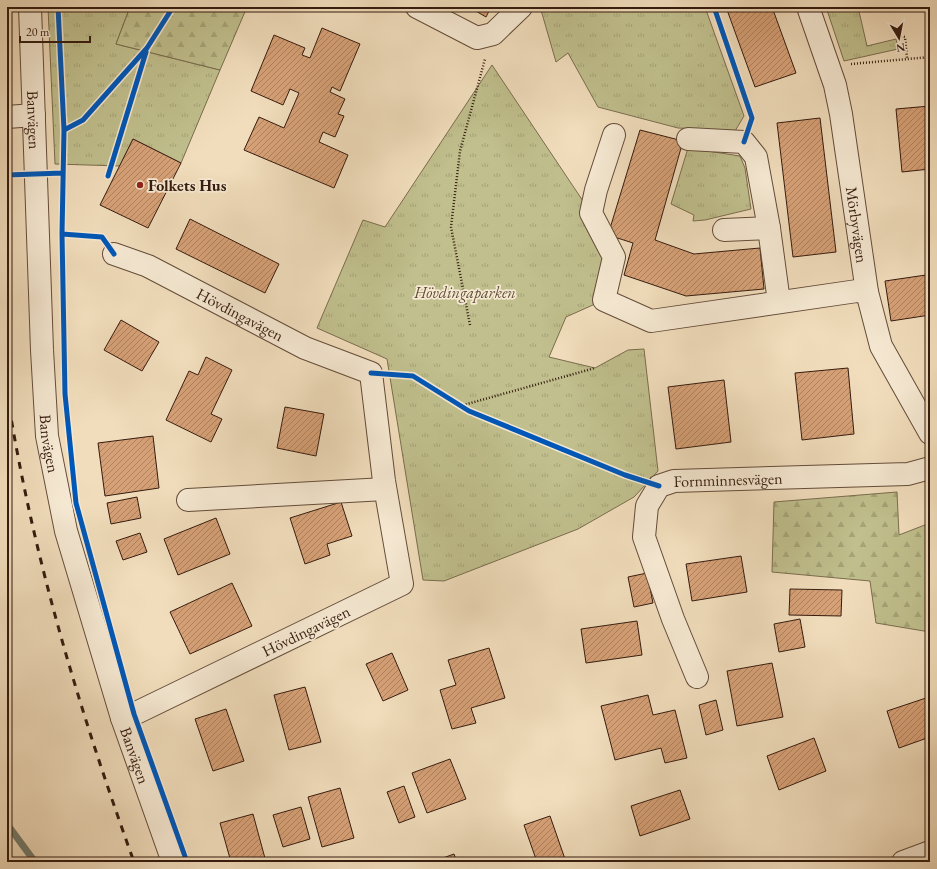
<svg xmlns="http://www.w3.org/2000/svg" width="937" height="869" font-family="'EB Garamond',serif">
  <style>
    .grass { fill: url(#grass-tufts); stroke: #7a6d4e }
    .forest { fill: url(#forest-firs); stroke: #7a6d4e }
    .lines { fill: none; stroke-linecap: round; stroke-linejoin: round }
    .stream { stroke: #727c6f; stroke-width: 7 }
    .building { fill: url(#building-hatch); stroke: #351b0f }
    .minor-casing { stroke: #644c3a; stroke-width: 24 }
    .path { stroke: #351b0f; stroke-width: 2.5; stroke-dasharray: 1 2; stroke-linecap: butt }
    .minor { stroke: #f6e9d3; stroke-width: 22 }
    .rail { stroke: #351b0f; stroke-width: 3; stroke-dasharray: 7 7; stroke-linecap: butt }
    .cycleway-casing { stroke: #f6e9d3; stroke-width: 8 }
    .cycleway { stroke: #0057b8; stroke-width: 5 }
    .poi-dot { fill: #8f2418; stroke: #f6e9d3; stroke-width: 1.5 }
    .labels { text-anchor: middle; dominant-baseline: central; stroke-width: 3.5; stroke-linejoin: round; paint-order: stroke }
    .street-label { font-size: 16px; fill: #351b0f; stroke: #f6e9d3 }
    .poi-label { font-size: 16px; font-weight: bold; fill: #351b0f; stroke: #f6e9d3; text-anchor: start }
    .park-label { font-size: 16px; font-style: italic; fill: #5f4c35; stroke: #f6e9d3 }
  </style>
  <defs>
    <pattern id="grass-tufts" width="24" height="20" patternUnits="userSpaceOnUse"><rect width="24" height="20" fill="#c0bf8d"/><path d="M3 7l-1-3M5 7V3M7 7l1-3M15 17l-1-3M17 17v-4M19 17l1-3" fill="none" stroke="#a6a478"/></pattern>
    <pattern id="forest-firs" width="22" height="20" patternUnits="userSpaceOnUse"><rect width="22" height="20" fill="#c0bf8d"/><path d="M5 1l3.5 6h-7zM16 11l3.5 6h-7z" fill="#a6a478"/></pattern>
    <pattern id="building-hatch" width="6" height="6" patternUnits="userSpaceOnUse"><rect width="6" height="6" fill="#d7a177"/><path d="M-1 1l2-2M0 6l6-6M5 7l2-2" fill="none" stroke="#af8260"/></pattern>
  </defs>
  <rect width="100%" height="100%" fill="#f1ddbc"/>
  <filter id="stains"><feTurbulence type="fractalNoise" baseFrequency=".005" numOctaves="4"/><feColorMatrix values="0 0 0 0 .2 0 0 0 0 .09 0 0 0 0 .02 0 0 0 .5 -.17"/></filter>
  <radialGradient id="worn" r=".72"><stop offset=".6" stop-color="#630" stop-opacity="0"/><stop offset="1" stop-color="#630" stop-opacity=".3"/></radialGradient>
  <path class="grass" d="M 48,7 L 130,7 L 116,44 L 220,70 L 181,163 L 133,139 L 120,166 L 55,164 Z
    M 544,7 L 705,7 L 744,116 L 735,131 L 678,128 L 598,107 L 568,53 L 556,62 L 541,10 Z
    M 826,7 L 858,7 L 867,46 L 896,39 L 898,49 L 844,61 Z
    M 492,65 L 591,213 L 614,257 L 604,300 L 566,317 L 549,357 L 595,368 L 628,350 L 644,349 L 658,471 L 634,497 L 578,529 L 444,581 L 423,580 L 387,359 L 317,328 L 363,220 L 385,227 Z
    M 688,148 L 740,156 L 745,168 L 751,209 L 705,220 L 693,221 L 694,215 L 671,204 Z"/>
  <path class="forest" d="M 130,7 L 247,7 L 220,70 L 116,44 Z
    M 897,492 L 899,535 L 930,523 L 930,632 L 876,623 L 870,581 L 772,572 L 774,502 Z"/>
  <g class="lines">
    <path class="stream" d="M 7,824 L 35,862"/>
  </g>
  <path class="building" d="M 469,7 L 491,7 L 486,17 Z
    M 726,7 L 772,7 L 796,73 L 755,87 Z
    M 929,7 L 930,7 L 930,36 L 929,36 Z
    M 322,28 L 360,44 L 340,91 L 332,87 L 330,92 L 345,99 L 338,114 L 344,116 L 335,137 L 323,132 L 319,142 L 348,155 L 334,188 L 244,150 L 259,117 L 284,128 L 299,93 L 290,89 L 283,105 L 251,91 L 274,35 L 305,48 L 302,55 L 310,58 Z
    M 930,106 L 930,169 L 902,172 L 896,109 Z
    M 820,118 L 836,252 L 793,257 L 777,123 Z
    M 640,130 L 683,141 L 655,240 L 694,254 L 760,248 L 764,289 L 686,296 L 624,275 L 633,243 L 608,235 Z
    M 133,139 L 181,163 L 148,228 L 100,205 Z
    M 190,219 L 279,264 L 265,293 L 176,249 Z
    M 926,275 L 930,299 L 930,315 L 891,321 L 885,281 Z
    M 121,320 L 159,342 L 142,371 L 104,350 Z
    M 206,357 L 232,370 L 211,414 L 222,419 L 211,442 L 166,420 L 189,371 L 198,375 Z
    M 848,368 L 854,434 L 802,440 L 795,373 Z
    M 724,380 L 731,442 L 676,449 L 668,387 Z
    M 285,407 L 324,414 L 316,456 L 277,448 Z
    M 153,436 L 159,488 L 105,496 L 98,443 Z
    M 137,497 L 141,518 L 111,524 L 107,503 Z
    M 341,502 L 352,536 L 327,544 L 330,555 L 305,564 L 290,518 Z
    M 216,518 L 230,554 L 178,575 L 164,539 Z
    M 140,533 L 147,552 L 123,560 L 116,541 Z
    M 741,556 L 747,592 L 692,601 L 686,564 Z
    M 647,573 L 653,603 L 634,607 L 628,577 Z
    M 232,583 L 252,626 L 190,654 L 170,612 Z
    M 790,589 L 842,590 L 841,616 L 789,615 Z
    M 800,619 L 805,647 L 779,652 L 774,624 Z
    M 637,621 L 642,655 L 586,663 L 581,629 Z
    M 489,648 L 505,698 L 471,708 L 476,723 L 452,729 L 440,690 L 456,685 L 448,660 Z
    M 392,653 L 408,690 L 383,701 L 366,664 Z
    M 772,663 L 783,717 L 737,726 L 727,671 Z
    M 305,687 L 321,742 L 289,750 L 274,695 Z
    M 648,695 L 653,715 L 675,710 L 687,758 L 665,763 L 661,748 L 615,760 L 601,706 Z
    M 926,698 L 930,710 L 930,737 L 899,748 L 887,711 Z
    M 716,700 L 723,730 L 706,735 L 699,705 Z
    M 226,709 L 244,761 L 213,771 L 195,719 Z
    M 814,738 L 826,771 L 779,790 L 767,756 Z
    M 450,759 L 466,799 L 427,813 L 412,773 Z
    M 404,786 L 415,817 L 399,823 L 387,792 Z
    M 340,788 L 354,838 L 322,847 L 308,797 Z
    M 680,790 L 690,819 L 640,836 L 631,806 Z
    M 301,807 L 310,839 L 283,847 L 273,815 Z
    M 253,814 L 266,862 L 231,862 L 220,823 Z
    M 550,816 L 565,859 L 558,862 L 537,862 L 524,825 Z
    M 454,854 L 457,862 L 432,862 Z"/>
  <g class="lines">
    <g class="minor-casing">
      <g id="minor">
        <path id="s1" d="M 30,7 L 42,350 L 47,436 L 66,531 L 122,718 L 173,862"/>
        <path d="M 417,7 L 477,38 L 493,34 L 521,7"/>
        <path id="s2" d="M 808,7 L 835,85 L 841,114 L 867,292 L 881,346 L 930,433"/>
        <path d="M 7,117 L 34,115"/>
        <path d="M 614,135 L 596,190 L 591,213 L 614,257 L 604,300 L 651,321 L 857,291 L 867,292"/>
        <path d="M 688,139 L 744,142 L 756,157 L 769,228 L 779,302"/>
        <path d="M 724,230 L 769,228"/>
        <path id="s3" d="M 114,254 L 148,266 L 305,348 L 371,373 L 384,481 L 402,584 L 134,714 L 122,718"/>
        <path d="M 188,500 L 385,489"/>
        <path id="s4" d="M 697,677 L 673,619 L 644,537 L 647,506 L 659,486 L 674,481 L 908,474 L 930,468"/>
        <path d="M 903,862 L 930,852"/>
      </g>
    </g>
    <path class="path" d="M 895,35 L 905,37 L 907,58
      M 851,64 L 930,57
      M 470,325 L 451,227 L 460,151 L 485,59
      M 460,406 L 595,368"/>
    <use href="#minor" class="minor"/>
    <path class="rail" d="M 7,393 C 32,554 79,709 134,862"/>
    <g class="cycleway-casing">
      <path id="cycleway" d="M 58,7 L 64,130 L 62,234 L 65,394 L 76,503 L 134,714 L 187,862
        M 714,7 L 752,118 L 744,142
        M 64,130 L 83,120 L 147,48 L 173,7
        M 7,175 L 63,173
        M 108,176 L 146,52
        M 62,234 L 102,237 L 114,254
        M 371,373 L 413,376 L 469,411 L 625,475 L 659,486"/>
    </g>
    <use href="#cycleway" class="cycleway"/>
  </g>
  <circle class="poi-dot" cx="140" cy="185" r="4"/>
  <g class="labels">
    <g class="street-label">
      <text stroke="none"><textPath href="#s1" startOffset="113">Banvägen</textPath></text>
      <text stroke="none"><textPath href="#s2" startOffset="224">Mörbyvägen</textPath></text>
      <text stroke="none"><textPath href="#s3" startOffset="140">Hövdingavägen</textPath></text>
      <text stroke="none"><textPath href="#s1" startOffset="437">Banvägen</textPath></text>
      <text stroke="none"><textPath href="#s4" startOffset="274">Fornminnesvägen</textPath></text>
      <text transform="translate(306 631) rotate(-26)">Hövdingavägen</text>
      <text stroke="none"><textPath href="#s1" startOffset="761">Banvägen</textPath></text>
    </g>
    <g class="poi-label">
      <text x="148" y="185">Folkets Hus</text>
    </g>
    <g class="park-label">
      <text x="465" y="292">Hövdingaparken</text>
    </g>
  </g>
  <rect width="937" height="869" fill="none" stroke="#f1ddbc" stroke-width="24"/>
  <rect x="8" y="8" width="921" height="853" fill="none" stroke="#351b0f" stroke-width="2"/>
  <rect x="12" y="12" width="913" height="845" fill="none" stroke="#351b0f"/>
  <g transform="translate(899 38) rotate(170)" stroke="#f6e9d3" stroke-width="3" paint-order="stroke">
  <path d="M0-3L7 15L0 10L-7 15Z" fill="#351b0f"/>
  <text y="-6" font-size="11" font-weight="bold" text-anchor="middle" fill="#351b0f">N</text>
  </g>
  <path d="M20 36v6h70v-6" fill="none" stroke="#351b0f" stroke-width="2"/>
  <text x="26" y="36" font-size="12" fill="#351b0f" stroke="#f6e9d3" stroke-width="3" paint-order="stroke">20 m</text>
  <rect width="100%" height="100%" filter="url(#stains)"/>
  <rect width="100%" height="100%" fill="url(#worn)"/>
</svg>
